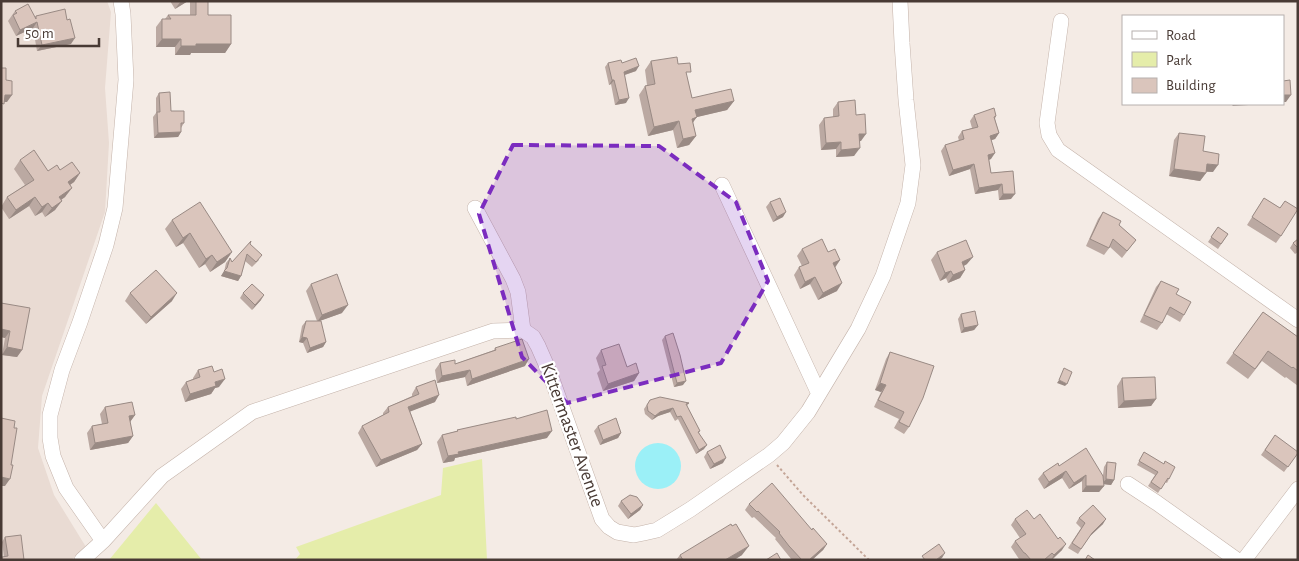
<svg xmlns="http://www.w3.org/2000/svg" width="1299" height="561" font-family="'Alegreya Sans',sans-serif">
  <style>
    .residential { fill: #e9dbd3 }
    .green { fill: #e5edaa }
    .water { fill: #9bf0f7 }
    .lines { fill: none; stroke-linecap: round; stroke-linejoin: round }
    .minor-casing { stroke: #c4b3aa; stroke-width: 16 }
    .path { stroke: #c4a597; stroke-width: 2; stroke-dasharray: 2.5 2.5; stroke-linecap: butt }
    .minor { stroke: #fff; stroke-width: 15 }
    .wall { fill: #bba9a2 }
    .shaded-wall { fill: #998a84 }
    .building { fill: #dac5bc; stroke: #998a84 }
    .marked { fill: #7b2cbf; fill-opacity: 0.2; stroke: #7b2cbf; stroke-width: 4; stroke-dasharray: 10 6; stroke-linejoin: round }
    .labels { text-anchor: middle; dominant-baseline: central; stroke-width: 4.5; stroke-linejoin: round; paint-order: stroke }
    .street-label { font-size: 19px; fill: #483a34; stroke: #fff }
  </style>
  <rect width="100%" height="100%" fill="#f4ebe5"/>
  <path class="residential" d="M 1,1 L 107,1 L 111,12 L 105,88 L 109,143 L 105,212 L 42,396 L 38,448 L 54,495 L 86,547 L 71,560 L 1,560 Z"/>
  <path class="green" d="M 482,459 L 487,560 L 295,560 L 300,554 L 296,547 L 441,495 L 443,468 Z
    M 156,503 L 202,560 L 109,560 Z"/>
  <path class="water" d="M635 466a23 23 0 1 1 46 0a23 23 0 1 1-46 0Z"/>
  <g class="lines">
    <g class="minor-casing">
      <path id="minor" d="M 1061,21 L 1047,123 L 1049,135 L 1058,150 L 1298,320
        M 722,185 L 819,394
        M 475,208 L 513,279 L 518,292 L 523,330
        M 1128,484 L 1157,503 L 1237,560
        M 103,541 L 66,488 L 53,456 L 50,438 L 50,415 L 62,370 L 80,322 L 106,245 L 115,208 L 126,80 L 123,14 L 121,1
        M 82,560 L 103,541 L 162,476 L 252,412 L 493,331 L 523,330 L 533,337 L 538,346 L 549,371 L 602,519 L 609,527 L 617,532 L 634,535 L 644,533 L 657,530 L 691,509 L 769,455 L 783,443 L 808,412 L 858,329 L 883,276 L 908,203 L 913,165 L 906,100 L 902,43 L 900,1
        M 1244,560 L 1298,489"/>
    </g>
    <path class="path" d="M 777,465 L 803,495 L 869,560"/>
    <use href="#minor" class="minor"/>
  </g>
  <path class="wall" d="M 170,1 L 188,1 L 175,9 Z
    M 190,1 L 208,1 L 208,15 L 231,44 L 225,53 L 191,53 L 190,55 L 175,55 L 175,47 L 156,47 L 156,27 L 162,19 L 165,19 L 168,15 L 190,15 Z
    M 15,11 L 35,17 L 36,16 L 71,44 L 37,51 L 33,28 L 16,36 L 8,21 Z
    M 651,61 L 678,64 L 687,77 L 692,98 L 734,101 L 727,110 L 696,117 L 693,123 L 696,136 L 689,145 L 677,148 L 673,130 L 648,136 L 639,95 L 645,86 L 647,85 L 645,70 Z
    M 608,63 L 622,63 L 636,71 L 625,75 L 626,103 L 615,105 L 611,84 L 609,85 L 605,67 Z
    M 159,93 L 171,111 L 184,123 L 181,128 L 181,132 L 178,137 L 154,138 L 153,117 L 156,113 L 156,98 Z
    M 838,102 L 856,115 L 861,141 L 859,141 L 854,156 L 836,157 L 836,149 L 821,150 L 819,125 L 824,118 L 833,117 L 833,109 Z
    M 974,115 L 996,116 L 995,119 L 999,133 L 995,139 L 991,140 L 991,159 L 989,160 L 991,173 L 1013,171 L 1011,199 L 999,200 L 998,190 L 975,194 L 970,169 L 949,176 L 941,151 L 945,145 L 959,141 L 958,137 L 962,131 L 972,128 L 970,121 Z
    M 1179,133 L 1203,151 L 1213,172 L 1206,172 L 1206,173 L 1200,181 L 1169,176 L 1174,140 Z
    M 20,160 L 48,171 L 60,170 L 80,173 L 74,182 L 70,185 L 65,197 L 61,200 L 55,210 L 45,217 L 42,212 L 35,216 L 29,206 L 9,219 L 1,207 L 7,197 L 25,185 L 14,169 Z
    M 1264,198 L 1280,208 L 1285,201 L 1281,236 L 1276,243 L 1247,225 Z
    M 770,202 L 783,217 L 773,222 L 766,207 Z
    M 1103,212 L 1136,240 L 1122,258 L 1110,247 L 1104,255 L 1086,246 L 1098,219 Z
    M 172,220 L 232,252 L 225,262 L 210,272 L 205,264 L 199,268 L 183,243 L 176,247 L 165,229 Z
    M 1218,227 L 1228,234 L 1218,249 L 1208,242 Z
    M 1298,239 L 1298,252 L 1295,254 L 1290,248 L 1293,243 Z
    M 250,244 L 259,260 L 252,267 L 245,261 L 241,276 L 238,281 L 221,276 L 224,272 L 226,263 L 230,258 L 232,262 Z
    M 802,249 L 828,252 L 840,260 L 835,268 L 837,291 L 818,300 L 810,284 L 800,289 L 794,275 L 799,267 L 802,266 L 797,256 Z
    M 937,252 L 967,264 L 964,266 L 965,270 L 960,278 L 948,283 L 946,278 L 940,281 L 931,260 Z
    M 1161,281 L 1176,294 L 1184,315 L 1180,322 L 1166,314 L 1162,323 L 1157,330 L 1140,322 L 1156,287 Z
    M 311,284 L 342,313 L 319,321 L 326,342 L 323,347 L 307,353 L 303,343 L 299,342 L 302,326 L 306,321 L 317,321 L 306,291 Z
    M 130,293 L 172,301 L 146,324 L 125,301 Z
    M 243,293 L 261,300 L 252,310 L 240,298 Z
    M 1,303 L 22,350 L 17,357 L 2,355 L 5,338 L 1,337 Z
    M 1263,312 L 1298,337 L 1298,386 L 1286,377 L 1285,378 L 1262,361 L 1248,379 L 1226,363 Z
    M 961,314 L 978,325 L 974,330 L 961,333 L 958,319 Z
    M 665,336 L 683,385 L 674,387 L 662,340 Z
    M 495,348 L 525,366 L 467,386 L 465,377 L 437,383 L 435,370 L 440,363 L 455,364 L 494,350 Z
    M 601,350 L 627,367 L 639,373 L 634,381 L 603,391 L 597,373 L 600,370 L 596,358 Z
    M 890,352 L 909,427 L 904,434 L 894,428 L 899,419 L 874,407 L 881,392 L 875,390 L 886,359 Z
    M 198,370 L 219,387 L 215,388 L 211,394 L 185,402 L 181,389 L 186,382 L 193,379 L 193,378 Z
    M 1122,378 L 1156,399 L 1151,406 L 1118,408 L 1117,386 Z
    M 416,387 L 435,402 L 410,411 L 422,444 L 417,450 L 376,467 L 358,433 L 362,426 L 383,415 L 383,413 L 388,407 L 412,396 L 412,394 Z
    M 650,400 L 689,403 L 687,406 L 700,431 L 699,432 L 704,449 L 696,454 L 678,419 L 675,421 L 670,412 L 658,416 L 652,420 L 645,414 L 644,409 Z
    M 105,407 L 135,415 L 130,422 L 133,436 L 128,443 L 90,450 L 87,433 L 92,426 L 102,424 L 100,414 Z
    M 516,419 L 547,438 L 455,458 L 454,461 L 443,463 L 437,442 L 442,435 L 457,431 L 457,430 Z
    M 598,426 L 621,433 L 618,438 L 600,445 L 594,431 Z
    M 1275,435 L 1298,453 L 1284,472 L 1261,455 Z
    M 707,452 L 723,463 L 710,469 L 704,457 Z
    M 1144,452 L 1163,464 L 1169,479 L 1167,483 L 1165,482 L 1158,493 L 1148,486 L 1155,475 L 1137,465 Z
    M 1107,462 L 1114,480 L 1111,485 L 1104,484 L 1104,486 L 1099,492 L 1082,492 L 1082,481 L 1069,489 L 1062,478 L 1044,489 L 1038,479 L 1043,473 L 1059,466 L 1103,475 L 1104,467 Z
    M 621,501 L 643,505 L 640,510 L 628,519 L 618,506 Z
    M 749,504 L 812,530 L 827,544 L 823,550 L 812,560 L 792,560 L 775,539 L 776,538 L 754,517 L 752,518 L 745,510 Z
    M 1079,518 L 1103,524 L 1089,537 L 1078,554 L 1068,548 L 1081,528 L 1076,523 Z
    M 1015,519 L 1034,519 L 1062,550 L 1052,560 L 1021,560 L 1020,559 L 1019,559 L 1011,547 L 1015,541 L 1020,538 L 1011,525 Z
    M 5,537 L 24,560 L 1,560 L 2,557 L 4,557 L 2,542 Z
    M 680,555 L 742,555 L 734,560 L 676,560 Z"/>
  <path class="shaded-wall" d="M 181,1 L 188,1 L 175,9 Z
    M 37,22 L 33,28 L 16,36 L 20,30 Z
    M 75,38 L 71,44 L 37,51 L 42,45 Z
    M 162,39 L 181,39 L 175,47 L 156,47 Z
    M 196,44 L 231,44 L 225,53 L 191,53 L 190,55 L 175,55 L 181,46 Z
    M 639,66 L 636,71 L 621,76 L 624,72 Z
    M 612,80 L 614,80 L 611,84 L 609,85 Z
    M 5,95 L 12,95 L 7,102 L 1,102 Z
    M 1283,95 L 1291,95 L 1286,102 L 1283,102 Z
    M 629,98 L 626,103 L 615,105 L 619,100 Z
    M 734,101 L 727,110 L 689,119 L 695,110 Z
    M 1234,104 L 1265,104 L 1232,106 Z
    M 697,117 L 690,126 L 692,119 Z
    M 679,121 L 673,130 L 648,136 L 654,127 Z
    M 181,132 L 178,137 L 154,138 L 158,133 Z
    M 999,133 L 995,139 L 986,142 L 990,136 Z
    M 859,134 L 866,134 L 861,141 L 853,142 Z
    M 696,136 L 689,145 L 677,148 L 683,139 Z
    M 841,142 L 836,149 L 821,150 L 826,143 Z
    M 860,148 L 854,156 L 836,157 L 841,150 Z
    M 995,153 L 991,159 L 984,161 L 988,155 Z
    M 974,164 L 970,169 L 949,176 L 953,170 Z
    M 1207,164 L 1218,165 L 1213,172 L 1202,171 Z
    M 1174,169 L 1206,173 L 1200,181 L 1169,176 Z
    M 80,173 L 74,182 L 61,191 L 68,182 Z
    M 1002,184 L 998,190 L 975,194 L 979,188 Z
    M 72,188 L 65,197 L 52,206 L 59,197 Z
    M 1003,194 L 1015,194 L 1011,199 L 999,200 Z
    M 35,197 L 29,206 L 9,219 L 16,210 Z
    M 62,201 L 55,210 L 45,217 L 52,208 Z
    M 48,203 L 42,212 L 35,216 L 42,207 Z
    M 786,212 L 783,217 L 773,222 L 777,217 Z
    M 190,233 L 183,243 L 176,247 L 183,238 Z
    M 232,252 L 225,262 L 210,272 L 217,262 Z
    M 212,255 L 205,264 L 199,268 L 206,259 Z
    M 973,257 L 967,264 L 957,269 L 962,262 Z
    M 840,260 L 835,267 L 828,271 L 833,263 Z
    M 965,270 L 960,278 L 948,283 L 953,275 Z
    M 224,271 L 241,276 L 238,281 L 221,276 Z
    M 951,271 L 946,278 L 940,281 L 945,273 Z
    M 815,277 L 810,284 L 800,289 L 805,282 Z
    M 842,283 L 837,291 L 818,300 L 823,293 Z
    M 177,293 L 172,301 L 146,324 L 151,317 Z
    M 264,295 L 261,300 L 252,310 L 255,305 Z
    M 348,305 L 342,313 L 317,322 L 322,315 Z
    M 978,325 L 974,330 L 961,333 L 964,328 Z
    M 1,329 L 10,331 L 5,338 L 1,337 Z
    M 302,337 L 307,338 L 303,343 L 299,342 Z
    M 326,342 L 323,347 L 307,353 L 310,348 Z
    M 7,347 L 22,350 L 17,357 L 2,355 Z
    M 529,359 L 525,366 L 467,386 L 472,379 Z
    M 470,370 L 465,377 L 437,383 L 442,376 Z
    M 639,373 L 634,381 L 603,391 L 608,384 Z
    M 225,379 L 219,387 L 215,388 L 211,394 L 185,402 L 190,394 L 215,382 Z
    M 1059,380 L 1067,384 L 1065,386 L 1057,383 Z
    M 686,381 L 683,385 L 674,387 L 677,383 Z
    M 880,383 L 886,385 L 881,392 L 875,390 Z
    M 439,395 L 435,402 L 404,414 L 408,407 Z
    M 1156,399 L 1151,406 L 1118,408 L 1124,401 Z
    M 673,408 L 670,412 L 658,416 L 652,420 L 655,416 L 660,412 Z
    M 135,415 L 130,422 L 129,416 Z
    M 552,431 L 547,438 L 455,458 L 454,461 L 443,463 L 448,456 L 458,452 Z
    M 621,433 L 618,438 L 600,445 L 603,440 Z
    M 133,436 L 128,443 L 90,450 L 95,443 Z
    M 422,444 L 417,450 L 376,467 L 381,460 Z
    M 707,445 L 704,449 L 696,454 L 699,450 Z
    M 726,458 L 723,463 L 710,469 L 714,464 Z
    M 1066,471 L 1062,478 L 1044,489 L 1049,482 Z
    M 1086,475 L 1082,481 L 1069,489 L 1074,483 Z
    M 1,477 L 10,479 L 5,486 L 1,486 Z
    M 1106,479 L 1114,480 L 1111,485 L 1102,484 Z
    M 1086,486 L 1104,486 L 1099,492 L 1082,492 Z
    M 643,505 L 640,510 L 628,519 L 631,514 Z
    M 1106,519 L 1103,524 L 1088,538 L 1092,533 Z
    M 827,544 L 823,550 L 812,560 L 809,560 Z
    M 1066,544 L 1062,550 L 1051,560 L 1054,555 Z
    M 749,546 L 742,555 L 734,560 L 725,560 Z
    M 945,553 L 942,558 L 939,560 L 936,560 Z"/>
  <path class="building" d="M 196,1 L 208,1 L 208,15 L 231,15 L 231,44 L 196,44 L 196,46 L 181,46 L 181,39 L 162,39 L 162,19 L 171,19 L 168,15 L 196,15 Z
    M 28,4 L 36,19 L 36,16 L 65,9 L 67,20 L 70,19 L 75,38 L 42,45 L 37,22 L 20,30 L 13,15 L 17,13 L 15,11 Z
    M 677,57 L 678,64 L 690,63 L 691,72 L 686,72 L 692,98 L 731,89 L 734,101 L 695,110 L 697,117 L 692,119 L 696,136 L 683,139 L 679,121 L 654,127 L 645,86 L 655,84 L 651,61 Z
    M 636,58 L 639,66 L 624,72 L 629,98 L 619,100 L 614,80 L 612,80 L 608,63 L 621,60 L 622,63 Z
    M 1,68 L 6,68 L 6,80 L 12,81 L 12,95 L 5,95 L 4,104 L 1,103 Z
    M 1290,80 L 1291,95 L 1283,95 L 1283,81 Z
    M 170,92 L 171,111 L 184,111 L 184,123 L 181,123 L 181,132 L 158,133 L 157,112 L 160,112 L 159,93 Z
    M 855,100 L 856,115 L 865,114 L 866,134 L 859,134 L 860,148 L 841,150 L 841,142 L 826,143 L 824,118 L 839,116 L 838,102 Z
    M 994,108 L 996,116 L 994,117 L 999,133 L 990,136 L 995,153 L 988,155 L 991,173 L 1013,171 L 1015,194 L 1003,194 L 1002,184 L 979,188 L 974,164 L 953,170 L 945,145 L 964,139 L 962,131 L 978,127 L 974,115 Z
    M 1179,133 L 1205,136 L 1203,151 L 1219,154 L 1218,165 L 1207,164 L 1206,173 L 1174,169 Z
    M 34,150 L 48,171 L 57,165 L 60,170 L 72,162 L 80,173 L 68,182 L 72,188 L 59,197 L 62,201 L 52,208 L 48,203 L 42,207 L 35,197 L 16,210 L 7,197 L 34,180 L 20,160 Z
    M 780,198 L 786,212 L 777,217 L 770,202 Z
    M 1264,198 L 1280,208 L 1285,201 L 1298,209 L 1281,236 L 1252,217 Z
    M 200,202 L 232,252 L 217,262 L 212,255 L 206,259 L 190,233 L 183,238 L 172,220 Z
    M 1103,212 L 1121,221 L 1119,225 L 1136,240 L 1127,251 L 1113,239 L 1109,248 L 1090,239 Z
    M 1218,227 L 1228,234 L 1221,244 L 1211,237 Z
    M 822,239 L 828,252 L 835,249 L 840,260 L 833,263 L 842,283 L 823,293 L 815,277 L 805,282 L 799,267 L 809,263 L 802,249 Z
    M 1298,239 L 1298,248 L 1293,243 Z
    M 966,240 L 973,257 L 962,262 L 965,270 L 953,275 L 951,271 L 945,273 L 937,252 Z
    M 251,241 L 250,244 L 262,255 L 256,262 L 247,254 L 241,276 L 224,271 L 227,268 L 230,258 L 232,262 Z
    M 156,270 L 177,293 L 151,317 L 130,293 Z
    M 337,274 L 348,305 L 322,315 L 311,284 Z
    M 1161,281 L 1179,289 L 1176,294 L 1191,302 L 1184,315 L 1170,307 L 1162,323 L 1144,315 Z
    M 252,284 L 264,295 L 255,305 L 243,293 Z
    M 1,303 L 30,308 L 22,350 L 7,347 L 10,331 L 1,329 Z
    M 975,311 L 978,325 L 964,328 L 961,314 Z
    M 1263,312 L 1298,337 L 1298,371 L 1293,367 L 1292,368 L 1268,351 L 1255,369 L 1233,353 Z
    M 306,321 L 321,321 L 326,342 L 310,348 L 307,338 L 302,337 Z
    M 673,333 L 680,355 L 686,381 L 677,383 L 665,336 Z
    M 522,339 L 529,359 L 472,379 L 470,370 L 442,376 L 440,363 L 455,360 L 455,364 L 496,350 L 495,348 Z
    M 619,344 L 627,367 L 636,363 L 639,373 L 608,384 L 602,366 L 606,365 L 601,350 Z
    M 890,352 L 934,366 L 923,398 L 909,427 L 899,422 L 904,412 L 878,400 L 886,385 L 880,383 Z
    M 212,366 L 214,372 L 222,369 L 225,379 L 215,382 L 216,386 L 190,394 L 186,382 L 200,377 L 198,370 Z
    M 1064,368 L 1072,372 L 1067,384 L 1059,380 Z
    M 1155,377 L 1156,399 L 1124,401 L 1122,378 Z
    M 435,380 L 439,395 L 408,407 L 422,444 L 381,460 L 362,426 L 389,412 L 388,407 L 419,394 L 416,387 Z
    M 660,397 L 689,403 L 686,404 L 700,431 L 698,432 L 707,445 L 699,450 L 681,416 L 677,417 L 673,408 L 660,412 L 655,416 L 648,411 L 647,405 L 650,400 Z
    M 132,402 L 135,415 L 129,416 L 133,436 L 95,443 L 92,426 L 108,423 L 105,407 Z
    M 547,410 L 552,431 L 458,452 L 459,454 L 448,456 L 442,435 L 458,431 L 457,430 L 516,417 L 516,419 Z
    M 1,418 L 15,421 L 14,428 L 17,428 L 11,465 L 13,465 L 10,479 L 1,477 Z
    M 616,418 L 621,433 L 603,440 L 598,426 Z
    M 1275,435 L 1298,452 L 1298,453 L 1288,467 L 1265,450 Z
    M 720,445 L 726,458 L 714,464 L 707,452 Z
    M 1086,448 L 1103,476 L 1104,486 L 1086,486 L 1086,475 L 1074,483 L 1066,471 L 1049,482 L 1043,473 L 1058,463 L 1059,466 Z
    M 1144,452 L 1164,464 L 1165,461 L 1175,467 L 1169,479 L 1168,478 L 1161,489 L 1151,482 L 1158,472 L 1139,461 Z
    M 1107,462 L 1116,463 L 1114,480 L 1106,479 Z
    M 772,483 L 812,530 L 813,528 L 827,544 L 809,560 L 802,560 L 789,546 L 779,533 L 780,532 L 758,511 L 757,512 L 749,504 Z
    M 630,495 L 637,497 L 643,505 L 631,514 L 621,501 Z
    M 1093,505 L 1106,519 L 1092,533 L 1081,549 L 1072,543 L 1085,523 L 1079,518 Z
    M 1027,510 L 1034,519 L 1040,514 L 1058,539 L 1060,537 L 1066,544 L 1054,555 L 1052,553 L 1044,560 L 1031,560 L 1025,553 L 1024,553 L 1015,541 L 1026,534 L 1015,519 Z
    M 731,524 L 732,526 L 736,524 L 749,546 L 725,560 L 683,560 L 680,555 Z
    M 21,535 L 24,560 L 2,560 L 2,557 L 8,556 L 5,537 Z
    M 939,544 L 945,553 L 936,560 L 925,560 L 922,556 Z
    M 777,553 L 781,560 L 766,560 Z
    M 1088,555 L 1095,560 L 1085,560 Z"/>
  <path class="marked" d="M 513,145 L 659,146 L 736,202 L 768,281 L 721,363 L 567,403 L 522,357 L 479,214 Z"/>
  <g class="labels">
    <g class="street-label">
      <text transform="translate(572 435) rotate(70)">Kittermaster Avenue</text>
    </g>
  </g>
  <rect width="1299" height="561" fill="none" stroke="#483a34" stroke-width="5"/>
  <rect x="1122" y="15" width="162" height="90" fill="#ffffff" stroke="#b6b0ae"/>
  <rect x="1132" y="31" width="25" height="8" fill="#ffffff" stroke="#b6b0ae"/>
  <text x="1166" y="40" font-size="15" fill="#483a34">Road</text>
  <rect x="1132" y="52" width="25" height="15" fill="#e5edaa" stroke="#b6b0ae"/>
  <text x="1166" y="65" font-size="15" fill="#483a34">Park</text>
  <rect x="1132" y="78" width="25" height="15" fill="#dac5bc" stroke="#b6b0ae"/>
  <text x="1166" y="90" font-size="15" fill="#483a34">Building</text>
  <path d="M18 38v8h81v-8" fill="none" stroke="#483a34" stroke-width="2.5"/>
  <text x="25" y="38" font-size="15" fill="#483a34" stroke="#ffffff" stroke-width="4" paint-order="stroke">50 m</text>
</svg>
